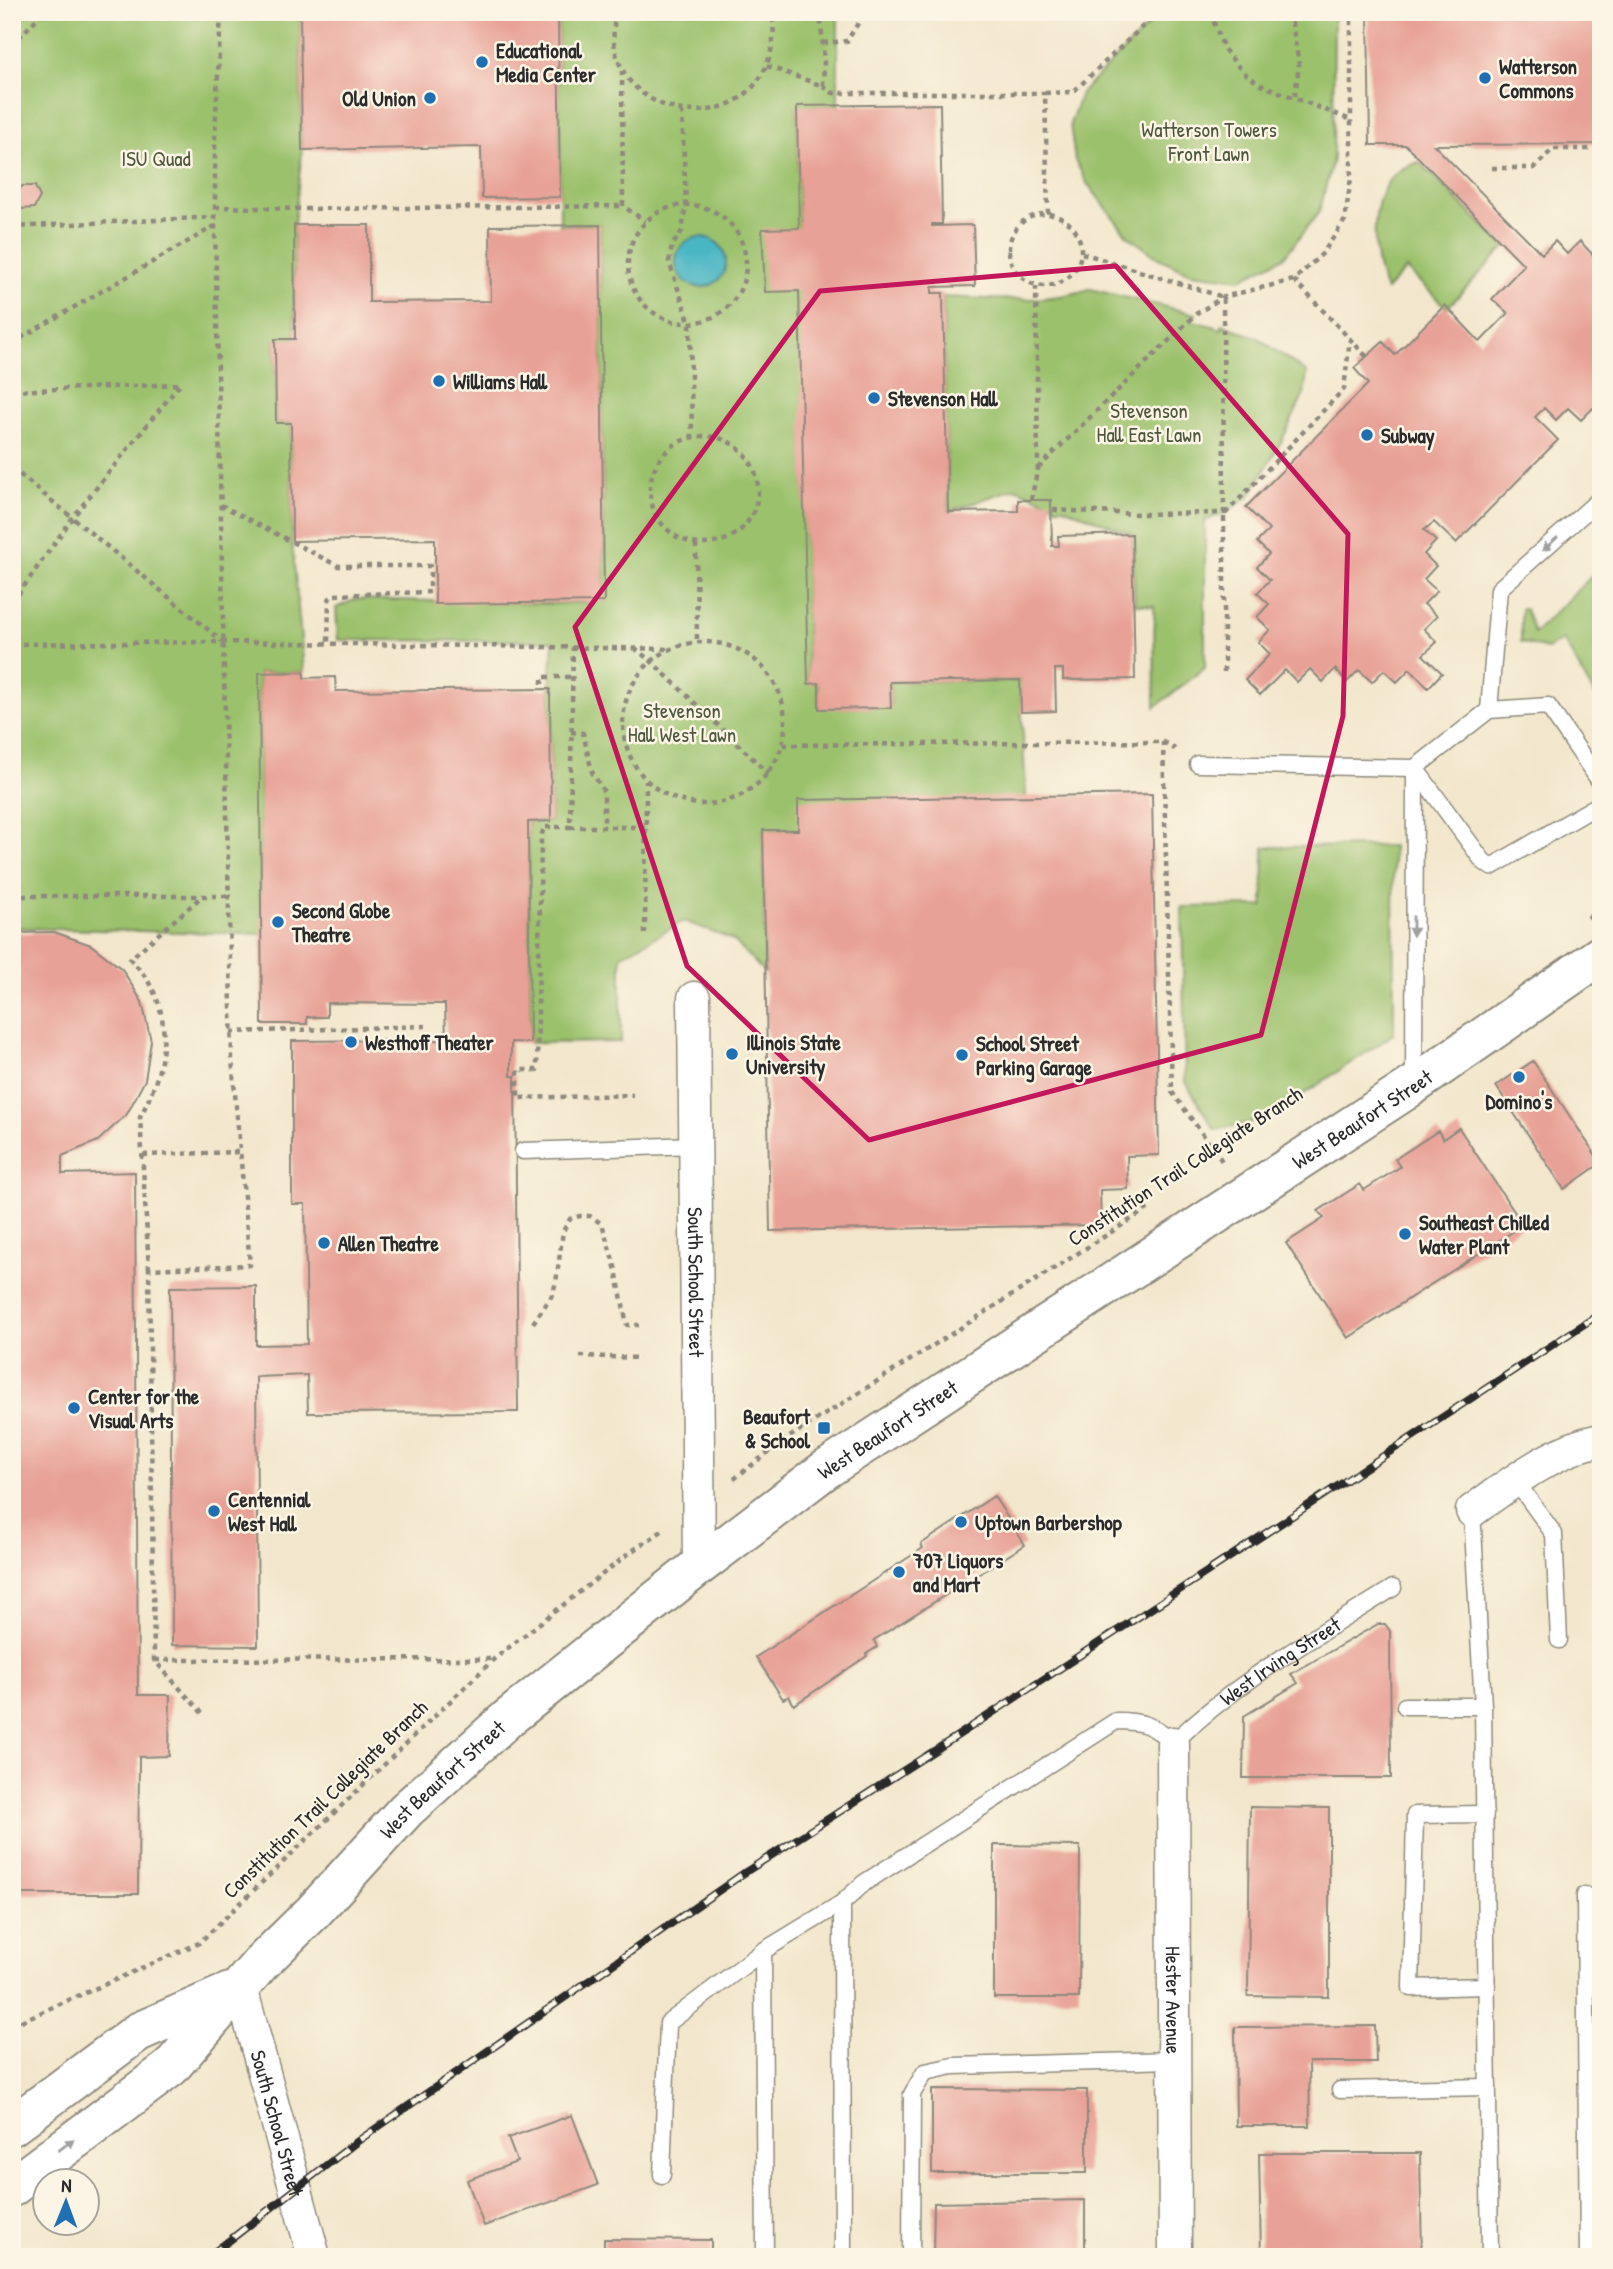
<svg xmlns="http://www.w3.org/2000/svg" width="1613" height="2269" font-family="'Patrick Hand',sans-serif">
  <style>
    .green { fill: #9bc16c; stroke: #63764c; stroke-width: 2 }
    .water { fill: #49b6c4; stroke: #3a7078; stroke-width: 2 }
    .building { fill: #e8a196 }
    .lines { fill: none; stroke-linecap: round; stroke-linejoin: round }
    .service-casing { stroke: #8e897c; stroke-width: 19 }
    .minor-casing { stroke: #8e897c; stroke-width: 35 }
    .tertiary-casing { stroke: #8e897c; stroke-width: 42 }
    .path { stroke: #8e897c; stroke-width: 4.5; stroke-dasharray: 5 5; stroke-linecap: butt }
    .service { stroke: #fff; stroke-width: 16 }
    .minor { stroke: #fff; stroke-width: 32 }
    .tertiary { stroke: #fff; stroke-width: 38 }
    .rail-casing { stroke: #2b2b2b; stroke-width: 8 }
    .rail { stroke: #fcf5e5; stroke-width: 5; stroke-dasharray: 16; stroke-linecap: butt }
    .oneway { fill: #a0a0a0 }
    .marked { fill: none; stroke: #c2185b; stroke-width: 5; stroke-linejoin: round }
    .poi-dot { fill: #1f6fb2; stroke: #fcf5e5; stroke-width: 2.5 }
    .labels { text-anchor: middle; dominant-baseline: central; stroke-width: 5; stroke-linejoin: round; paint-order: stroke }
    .poi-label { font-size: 21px; font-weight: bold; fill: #2b2b2b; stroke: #fcf5e5; text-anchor: start }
    .park-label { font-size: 21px; fill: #4d583e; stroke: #fcf5e5 }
    .street-label { font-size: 21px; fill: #2b2b2b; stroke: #fcf5e5 }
  </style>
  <rect width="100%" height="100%" fill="#fcf5e5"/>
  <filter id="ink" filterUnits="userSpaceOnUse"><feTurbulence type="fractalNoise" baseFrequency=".0143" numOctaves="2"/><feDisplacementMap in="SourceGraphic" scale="14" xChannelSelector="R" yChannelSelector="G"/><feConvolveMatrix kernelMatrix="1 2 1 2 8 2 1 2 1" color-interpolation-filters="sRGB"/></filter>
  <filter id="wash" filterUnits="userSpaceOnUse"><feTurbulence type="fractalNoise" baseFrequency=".00686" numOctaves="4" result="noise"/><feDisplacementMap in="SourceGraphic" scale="28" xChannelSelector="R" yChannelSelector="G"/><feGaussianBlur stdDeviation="1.57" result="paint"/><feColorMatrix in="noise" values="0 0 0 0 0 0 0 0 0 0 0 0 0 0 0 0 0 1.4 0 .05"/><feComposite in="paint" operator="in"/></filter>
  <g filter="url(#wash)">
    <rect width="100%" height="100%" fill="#f2e7cc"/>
    <path class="green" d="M 12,12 L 300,12 L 302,150 L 294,225 L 295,339 L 275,340 L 276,423 L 291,423 L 292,541 L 304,672 L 259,673 L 262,934 L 12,928 Z
      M 558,12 L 838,12 L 838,106 L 797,107 L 808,683 L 819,683 L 819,708 L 891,707 L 890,682 L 1020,680 L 1026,797 L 798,830 L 763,830 L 765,973 L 733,940 L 684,921 L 621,956 L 621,1042 L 530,1043 L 528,822 L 551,821 L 550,689 L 553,641 L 338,640 L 336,608 L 356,599 L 555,604 L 604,601 L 600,225 L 560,225 Z
      M 1162,12 L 1334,12 L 1333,159 L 1319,212 L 1284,257 L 1241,279 L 1191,273 L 1158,258 L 1127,235 L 1087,183 L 1075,160 L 1070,124 L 1081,93 Z
      M 1419,162 L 1505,247 L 1447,308 L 1406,269 L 1386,290 C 1371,259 1367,194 1399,171 C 1404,167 1412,165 1419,162 Z
      M 1090,289 L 1196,314 L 1191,320 L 1222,329 L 1222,324 L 1258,338 L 1307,373 L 1304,394 L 1281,442 L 1249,497 L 1224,513 L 1205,521 L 1205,668 L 1155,707 L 1154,606 L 1135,604 L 1132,534 L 1063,507 L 1055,507 L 1054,504 L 1015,488 L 948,512 L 943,297 C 991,299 1044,304 1090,289 Z
      M 1601,567 L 1601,706 L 1563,640 L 1547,649 L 1521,642 L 1521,609 L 1525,609 L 1534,633 Z
      M 1393,846 L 1394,1032 L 1388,1038 L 1266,1119 L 1215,1130 L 1185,1081 L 1182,907 L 1263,906 L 1264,847 Z"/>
    <path class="water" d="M676 262a25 25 0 1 1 50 0a25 25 0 1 1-50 0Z"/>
    <g id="blocks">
      <path class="building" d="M 300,12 L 558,12 L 560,197 L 482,198 L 481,147 L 302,150 Z
        M 1368,12 L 1601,12 L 1601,144 L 1434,145 L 1542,254 L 1555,241 L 1567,254 L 1580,241 L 1592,254 L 1601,244 L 1601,415 L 1593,408 L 1581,420 L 1568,408 L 1556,420 L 1544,408 L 1535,417 L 1558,440 L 1456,543 L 1434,522 L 1424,530 L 1436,541 L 1424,554 L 1436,566 L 1424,579 L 1437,591 L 1424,604 L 1437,616 L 1424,629 L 1437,642 L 1423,655 L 1442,673 L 1428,688 L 1410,669 L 1397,682 L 1384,670 L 1372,682 L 1359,670 L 1347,682 L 1335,669 L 1323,682 L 1310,669 L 1297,682 L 1285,670 L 1260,695 L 1245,680 L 1270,654 L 1258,642 L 1270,630 L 1257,617 L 1269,604 L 1257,593 L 1270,580 L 1257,567 L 1269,554 L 1257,542 L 1269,530 L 1246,507 L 1368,384 L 1354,368 L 1383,342 L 1395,355 L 1445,305 L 1480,342 L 1508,313 L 1492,299 L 1524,265 L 1406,145 L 1370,145 Z
        M 940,104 L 942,224 L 932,224 L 932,226 L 973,225 L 975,286 L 932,287 L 932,293 L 943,293 L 943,297 L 948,512 L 1018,511 L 1018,500 L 1051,500 L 1052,546 L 1059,546 L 1058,536 L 1132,534 L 1135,679 L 1063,680 L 1063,669 L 1055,669 L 1056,711 L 1021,712 L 1020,680 L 890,682 L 891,708 L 819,709 L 819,683 L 808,684 L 799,291 L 765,292 L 762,229 L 799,228 L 797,106 Z
        M 22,186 L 35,186 L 40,197 L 34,208 L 21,209 L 15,198 Z
        M 294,225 L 369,225 L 369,302 L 491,301 L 490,226 L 600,225 L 604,602 L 435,604 L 435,539 L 292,541 L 291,423 L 276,423 L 275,339 L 295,339 Z
        M 304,672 L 304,678 L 335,677 L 336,691 L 550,689 L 551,821 L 528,822 L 530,1043 L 511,1042 L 511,1076 L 515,1076 L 518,1412 L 308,1413 L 307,1375 L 256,1377 L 258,1646 L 172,1645 L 170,1287 L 256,1286 L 256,1345 L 307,1344 L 305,1204 L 292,1204 L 292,1041 L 410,1040 L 410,1044 L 421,1044 L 421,1039 L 446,1041 L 445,1004 L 327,1003 L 327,1017 L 307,1017 L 307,1024 L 262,1024 L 259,673 Z
        M 1152,794 L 1159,1155 L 1127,1156 L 1128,1189 L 1100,1190 L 1101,1225 L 770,1231 L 763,830 L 798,830 L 798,800 Z
        M 54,932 L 91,945 L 122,969 L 142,1002 L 151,1041 L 145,1080 L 127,1114 L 98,1141 L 62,1156 L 62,1174 L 135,1172 L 138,1695 L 170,1695 L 169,1756 L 139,1757 L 138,1894 L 12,1894 L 12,933 Z
        M 1533,1061 L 1601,1163 L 1564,1189 L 1496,1086 Z
        M 1459,1128 L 1523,1225 L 1348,1338 L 1286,1243 L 1324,1218 L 1318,1211 L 1360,1184 L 1364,1190 L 1400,1167 L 1395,1159 L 1438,1131 L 1443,1139 Z
        M 994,1496 L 1025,1545 L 874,1640 L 877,1647 L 866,1654 L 867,1656 L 794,1705 L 789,1696 L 783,1699 L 756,1657 L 923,1548 L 921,1544 Z
        M 1378,1624 L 1385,1624 L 1390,1631 L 1391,1778 L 1243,1778 L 1244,1716 L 1298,1683 L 1291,1674 Z
        M 1250,1807 L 1329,1808 L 1329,1997 L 1248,1996 Z
        M 994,1845 L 1080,1846 L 1079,1998 L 994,1998 Z
        M 1375,2026 L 1376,2062 L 1309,2062 L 1310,2126 L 1236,2126 L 1235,2027 Z
        M 932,2089 L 1087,2090 L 1087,2173 L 932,2173 Z
        M 572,2115 L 598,2185 L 484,2226 L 467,2180 L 517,2162 L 508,2138 Z
        M 1259,2153 L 1420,2153 L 1422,2257 L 1261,2257 Z
        M 1085,2200 L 1085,2257 L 933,2257 L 934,2203 Z
        M 604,2239 L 711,2240 L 711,2257 L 604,2257 Z"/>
    </g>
  </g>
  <g filter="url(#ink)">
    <use href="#blocks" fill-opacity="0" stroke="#8e897c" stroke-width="2"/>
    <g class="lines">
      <g class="service-casing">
        <g id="service">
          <path d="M 1489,710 L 1499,589 L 1601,498"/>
          <path d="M 1198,764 L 1415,768 L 1483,861 L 1491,867 L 1600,804 L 1601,802"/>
          <path d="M 1414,1082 L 1415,768 L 1489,710 L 1548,706 L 1601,783"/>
          <path d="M 523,1151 L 696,1145"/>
          <path d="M 1515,1480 L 1554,1534 L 1559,1640"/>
          <path d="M 1472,1511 L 1483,1706 L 1490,2257"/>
          <path d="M 1405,1706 L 1483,1706"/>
          <path d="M 1485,1814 L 1415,1815 L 1411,1988 L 1487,1986"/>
          <path d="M 1585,1895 L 1588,2257"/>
          <path d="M 842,1903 L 843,2257"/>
          <path d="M 1340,2090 L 1488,2087"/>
          <path d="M 662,2175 L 668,2023 L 763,1951"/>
          <path id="s1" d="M 765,2257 L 763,1951 L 842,1903 L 864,1883 L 1116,1721 C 1143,1721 1153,1725 1173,1743 C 1238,1680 1317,1636 1393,1588"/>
          <path d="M 911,2257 L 912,2094 L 925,2072 L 953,2066 L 1174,2060"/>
        </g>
      </g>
      <g class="minor-casing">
        <g id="minor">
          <path id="s2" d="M 694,998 L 699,1566"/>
          <path d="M 1472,1511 C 1509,1484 1556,1448 1601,1440"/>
          <path id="s3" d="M 1173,1743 L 1175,2257"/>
          <path id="s4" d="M 241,1988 L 314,2257"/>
        </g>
      </g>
      <g class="tertiary-casing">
        <g id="tertiary">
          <path d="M 12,2126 L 138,2032 L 230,1992"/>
          <path id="s5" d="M 12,2187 L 170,2068 L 260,1964 L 313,1912 L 406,1810 L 507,1719 L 699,1566 L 825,1470 L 1414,1085 L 1601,955"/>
        </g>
      </g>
      <path class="path" d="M 616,12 C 593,119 745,148 770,55 C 774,41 775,26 771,12
        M 1210,12 L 1224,49 L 1242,71 L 1259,84 L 1351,120
        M 1290,12 L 1299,64 L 1295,96
        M 823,43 L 847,41 L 865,12
        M 12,45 L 43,12
        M 767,66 L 823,86 L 824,61 L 820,12
        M 622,71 L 623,206 L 645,221
        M 823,86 L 833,93 L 1045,93 L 1048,214
        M 1045,93 L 1073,92 L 1158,12
        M 682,111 L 686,205 L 682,231 L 672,246 L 669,262 L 690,324 L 692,437
        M 1492,168 L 1534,168 L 1553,149 L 1601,149
        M628 264a59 59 0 1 1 118 0a59 59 0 1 1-118 0Z
        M 215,207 L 306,209 L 623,206
        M1009 250a36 36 0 1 1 72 0a36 36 0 1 1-72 0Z
        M 12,227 L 216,217
        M 1294,280 L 1367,357
        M 12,343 L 215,226
        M 12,391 L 180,384
        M650 490a54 54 0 1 1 108 0a54 54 0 1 1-108 0Z
        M 12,468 L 222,641
        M 1038,468 L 1196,314 L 1223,297 L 1294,280 L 1323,253 L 1345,220 L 1351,178 L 1351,12
        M 1031,500 L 1038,468 L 1036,286
        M 221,505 L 338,566 L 430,566 L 430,592 L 333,595 L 329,599 L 328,643
        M 1053,510 L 1140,514 L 1224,513 L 1223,297 L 1082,253
        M 696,544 L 697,643
        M 12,603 L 73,517 L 181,383
        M623 723a81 81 0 1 1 162 0a81 81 0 1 1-162 0Z
        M 12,644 L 224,642 L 671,649
        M 573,646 L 570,827 L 544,827 L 541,837 L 537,1070 L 518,1070 L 518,1098 L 633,1095
        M 634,648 L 651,661 L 769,774
        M 1224,672 L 1224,513 L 1226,513 L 1344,389 L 1350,339
        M 542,684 L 542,677 L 572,677
        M 571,732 L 583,733 L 592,772 L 604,792 L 604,827
        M 1163,742 L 1172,1092 L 1222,1161
        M 783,745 L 1163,742 L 1175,749
        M 570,827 L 646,827
        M 12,896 L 228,896
        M 1588,918 L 1601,907
        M 645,934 L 646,781
        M 231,1032 L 427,1026
        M 143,1155 L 240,1152
        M 149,1269 L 140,1117 C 169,1063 177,1005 130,959 L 201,897
        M 533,1323 L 551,1297 L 556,1283 L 563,1231 L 570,1219 L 580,1216 L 590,1216 L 602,1224 L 616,1270 L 627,1325 L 639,1325
        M 580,1356 L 640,1358
        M 734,1479 L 780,1443 L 1149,1208
        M 155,1660 L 493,1659
        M 202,1713 L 154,1660 L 149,1269 L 250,1265 L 232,1059 L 215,226 L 215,135 L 221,12
        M 12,2013 L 20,2022
        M 12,2025 L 199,1943 L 494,1659 L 632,1551 L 665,1529"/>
      <use href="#service" class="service"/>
      <use href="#minor" class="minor"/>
      <use href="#tertiary" class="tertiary"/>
      <g class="rail-casing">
        <path id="rail" d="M 208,2257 L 355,2143 L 747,1871 L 954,1738 L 1601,1313"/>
      </g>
      <use href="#rail" class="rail"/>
    </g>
    <defs><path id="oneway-solid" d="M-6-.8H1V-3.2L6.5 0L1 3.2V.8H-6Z" transform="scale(1.75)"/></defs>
    <g class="oneway">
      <use href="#oneway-solid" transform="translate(1550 544) rotate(138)"/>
      <use href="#oneway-solid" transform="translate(1413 926) rotate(90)"/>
      <use href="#oneway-solid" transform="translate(66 2145) rotate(-37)"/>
    </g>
  </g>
  <path class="marked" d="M 1116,266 L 1348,534 L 1343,716 L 1261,1035 L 869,1140 L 687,966 L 575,627 L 820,291 Z"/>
  <g class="poi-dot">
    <circle cx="482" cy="62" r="7"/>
    <circle cx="1485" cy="78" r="7"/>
    <circle cx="430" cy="98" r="7"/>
    <circle cx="439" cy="381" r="7"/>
    <circle cx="874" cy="398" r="7"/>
    <circle cx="1367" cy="435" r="7"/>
    <circle cx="278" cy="922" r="7"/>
    <circle cx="351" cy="1042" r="7"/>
    <circle cx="732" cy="1054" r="7"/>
    <circle cx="962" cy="1055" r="7"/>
    <circle cx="1519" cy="1077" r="7"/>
    <circle cx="1405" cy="1234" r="7"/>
    <circle cx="324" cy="1243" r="7"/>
    <circle cx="74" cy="1408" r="7"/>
    <rect x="817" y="1421" width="14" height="14" rx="3.5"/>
    <circle cx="214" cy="1511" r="7"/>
    <circle cx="961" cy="1522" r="7"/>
    <circle cx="899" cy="1572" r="7"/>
  </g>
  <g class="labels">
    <g class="poi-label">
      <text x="496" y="50">Educational<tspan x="496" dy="24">Media Center</tspan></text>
      <text x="1499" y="66">Watterson<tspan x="1499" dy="24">Commons</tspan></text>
      <text x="416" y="98" text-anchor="end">Old Union</text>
      <text x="453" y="381">Williams Hall</text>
      <text x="888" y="398">Stevenson Hall</text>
      <text x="1381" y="435">Subway</text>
      <text x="292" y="910">Second Globe<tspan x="292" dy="24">Theatre</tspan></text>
      <text x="365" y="1042">Westhoff Theater</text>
      <text x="746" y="1042">Illinois State<tspan x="746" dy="24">University</tspan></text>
      <text x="976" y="1043">School Street<tspan x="976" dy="24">Parking Garage</tspan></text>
      <text x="1519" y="1101" text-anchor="middle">Domino's</text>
      <text x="1419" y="1222">Southeast Chilled<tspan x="1419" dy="24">Water Plant</tspan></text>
      <text x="338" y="1243">Allen Theatre</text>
      <text x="88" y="1396">Center for the<tspan x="88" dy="24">Visual Arts</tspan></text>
      <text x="810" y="1416" text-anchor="end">Beaufort<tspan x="810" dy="24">&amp; School</tspan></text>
      <text x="228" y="1499">Centennial<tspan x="228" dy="24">West Hall</tspan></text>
      <text x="975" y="1522">Uptown Barbershop</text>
      <text x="913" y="1560">707 Liquors<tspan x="913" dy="24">and Mart</tspan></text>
    </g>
    <g class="park-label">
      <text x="1209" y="129">Watterson Towers<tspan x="1209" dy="24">Front Lawn</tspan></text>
      <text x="156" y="158">ISU Quad</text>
      <text x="1149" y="410">Stevenson<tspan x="1149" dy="24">Hall East Lawn</tspan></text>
      <text x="682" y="710">Stevenson<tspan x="682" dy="24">Hall West Lawn</tspan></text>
    </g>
    <g class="street-label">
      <text stroke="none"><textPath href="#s5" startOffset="1729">West Beaufort Street</textPath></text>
      <text transform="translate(1185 1166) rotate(-33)">Constitution Trail Collegiate Branch</text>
      <text stroke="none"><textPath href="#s2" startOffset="284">South School Street</textPath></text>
      <text stroke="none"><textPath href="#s5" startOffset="1162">West Beaufort Street</textPath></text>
      <text stroke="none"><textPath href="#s1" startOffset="926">West Irving Street</textPath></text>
      <text stroke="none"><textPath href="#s5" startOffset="595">West Beaufort Street</textPath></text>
      <text transform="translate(325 1799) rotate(-44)">Constitution Trail Collegiate Branch</text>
      <text stroke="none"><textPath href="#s3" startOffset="257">Hester Avenue</textPath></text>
      <text stroke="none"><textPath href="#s4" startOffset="140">South School Street</textPath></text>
    </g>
  </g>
  <rect width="1613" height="2269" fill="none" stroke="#fcf5e5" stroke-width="42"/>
  <g transform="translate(66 2202) rotate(1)"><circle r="33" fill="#fcf5e5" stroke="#a8a49b" stroke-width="2"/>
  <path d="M0-5L12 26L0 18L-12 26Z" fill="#1f6fb2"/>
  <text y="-10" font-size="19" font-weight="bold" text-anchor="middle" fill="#2b2b2b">N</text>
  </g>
</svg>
